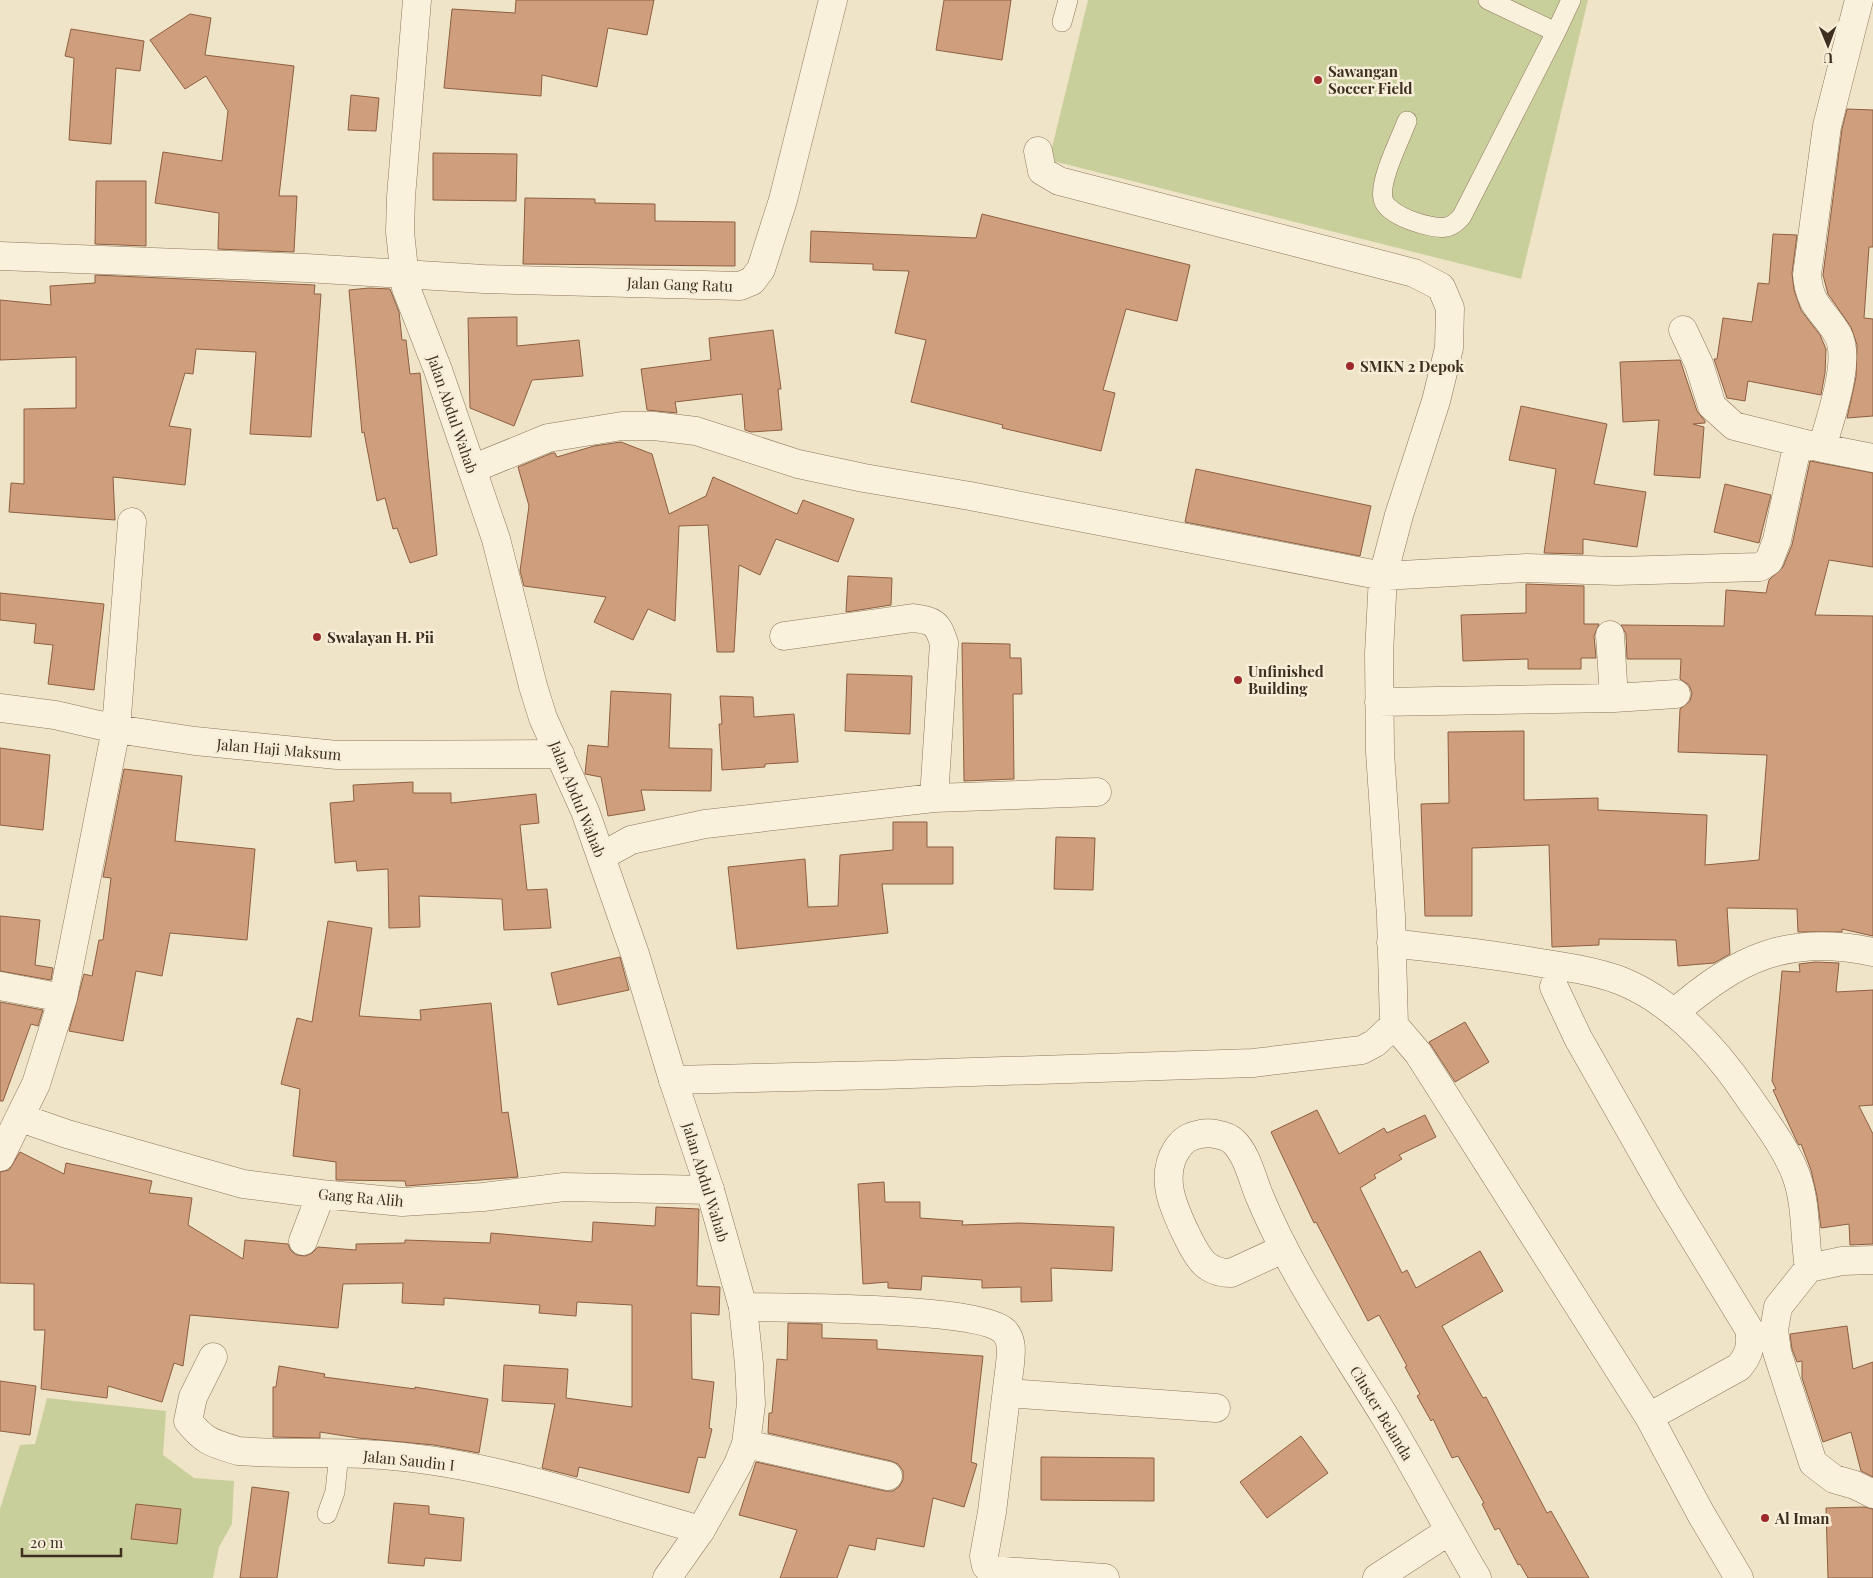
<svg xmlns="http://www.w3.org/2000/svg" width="1873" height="1578" font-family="'Playfair Display',serif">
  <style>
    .green { fill: #c9cf9b }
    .building { fill: #cf9f7d; stroke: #8d5f41 }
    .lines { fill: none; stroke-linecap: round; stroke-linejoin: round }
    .service-casing { stroke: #8d765c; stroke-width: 20 }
    .minor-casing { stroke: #8d765c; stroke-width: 29 }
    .tertiary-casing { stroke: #8d765c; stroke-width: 29 }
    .service { stroke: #faf1dc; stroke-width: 19 }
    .minor { stroke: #faf1dc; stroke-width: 28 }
    .tertiary { stroke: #faf1dc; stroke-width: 28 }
    .poi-dot { fill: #9e2a2b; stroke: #f7eed8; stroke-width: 2 }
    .labels { text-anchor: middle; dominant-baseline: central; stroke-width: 5; stroke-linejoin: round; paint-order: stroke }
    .poi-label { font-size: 15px; font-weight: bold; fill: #3d2e20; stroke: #f7eed8; text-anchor: start }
    .street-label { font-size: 15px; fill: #3d2e20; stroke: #f7eed8 }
  </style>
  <rect width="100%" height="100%" fill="#f0e4c8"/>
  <path class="green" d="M 1088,0 L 1588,0 L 1521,279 L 1049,160 Z
    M 47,1398 L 166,1411 L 163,1455 L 194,1478 L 234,1481 L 232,1524 L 219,1547 L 213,1578 L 0,1578 L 0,1509 L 20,1445 L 35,1444 Z"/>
  <path class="building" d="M 516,0 L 654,0 L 647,35 L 608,28 L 597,87 L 542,75 L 541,96 L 444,88 L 452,9 L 515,13 Z
    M 944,0 L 1011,0 L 1002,60 L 936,50 Z
    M 190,14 L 211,18 L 205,55 L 294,66 L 279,196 L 297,196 L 294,252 L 218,249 L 219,213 L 155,203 L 163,152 L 222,161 L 228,111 L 206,76 L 185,89 L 150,40 Z
    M 71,29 L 144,41 L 140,71 L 116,68 L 111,144 L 69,140 L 74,58 L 65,56 Z
    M 351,95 L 379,98 L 376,131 L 348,130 Z
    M 1847,109 L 1873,110 L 1873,247 L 1869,247 L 1864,318 L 1873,319 L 1873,416 L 1847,418 L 1856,377 L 1857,345 L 1851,327 L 1828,294 L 1823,275 L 1842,129 Z
    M 433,153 L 517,154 L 516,201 L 433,200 Z
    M 96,181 L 146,181 L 146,246 L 95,244 Z
    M 525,198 L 595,199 L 595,203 L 655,204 L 655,221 L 735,222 L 735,266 L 523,264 Z
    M 982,214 L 1190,265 L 1177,321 L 1126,309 L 1103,390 L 1115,393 L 1101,451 L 1002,428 L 1003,425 L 911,402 L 926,340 L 895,333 L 909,271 L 873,270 L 873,264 L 810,262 L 811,231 L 976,238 Z
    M 1773,234 L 1797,235 L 1792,273 L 1794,290 L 1801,310 L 1820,335 L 1826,349 L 1825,373 L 1821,395 L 1748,381 L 1745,401 L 1727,398 L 1714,359 L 1717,359 L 1723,318 L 1752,322 L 1758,283 L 1769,284 Z
    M 95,275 L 315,285 L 314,294 L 321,294 L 311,437 L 250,434 L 256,352 L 196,349 L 193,374 L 185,373 L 169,426 L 191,429 L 185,485 L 113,477 L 115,520 L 9,512 L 11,483 L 24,484 L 24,409 L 76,408 L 76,357 L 0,360 L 0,300 L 51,305 L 50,286 L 95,283 Z
    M 369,288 L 390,289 L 399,312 L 402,340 L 406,340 L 410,374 L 420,373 L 437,555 L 410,563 L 397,528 L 393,529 L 385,498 L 377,501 L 364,432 L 362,433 L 349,290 Z
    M 517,317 L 517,346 L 579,340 L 583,376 L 532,380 L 514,426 L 470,408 L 468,318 Z
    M 773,330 L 781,389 L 778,389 L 782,430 L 751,432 L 745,430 L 742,394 L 675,402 L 677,413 L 647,410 L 641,369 L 711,360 L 709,338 Z
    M 1680,360 L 1697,411 L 1705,421 L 1705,423 L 1693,424 L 1704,427 L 1700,478 L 1654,475 L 1659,420 L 1623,422 L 1620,362 Z
    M 1521,406 L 1607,424 L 1594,484 L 1646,492 L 1637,547 L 1583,539 L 1583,554 L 1544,553 L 1556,469 L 1509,460 Z
    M 621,442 L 652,454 L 669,514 L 706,496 L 713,477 L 797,514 L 803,500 L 854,519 L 838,562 L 776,539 L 760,575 L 739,565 L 734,652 L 717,652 L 708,525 L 679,526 L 675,621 L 648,609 L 633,640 L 594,622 L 606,597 L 524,586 L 520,571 L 529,506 L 518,467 L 552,453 L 555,453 L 557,457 L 594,446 Z
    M 1810,461 L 1873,473 L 1873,567 L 1829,560 L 1815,615 L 1873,616 L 1873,936 L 1842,929 L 1842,932 L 1798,932 L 1797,909 L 1727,908 L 1730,954 L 1714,963 L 1678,966 L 1676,940 L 1599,939 L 1599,945 L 1552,947 L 1549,845 L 1472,848 L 1472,916 L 1425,916 L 1421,804 L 1449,803 L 1448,732 L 1524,731 L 1524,800 L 1598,798 L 1598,810 L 1707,815 L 1705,865 L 1759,860 L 1767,755 L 1678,752 L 1680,709 L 1690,701 L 1692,693 L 1689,685 L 1680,679 L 1681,659 L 1627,659 L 1626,634 L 1621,625 L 1724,626 L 1726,590 L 1766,593 L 1769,580 L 1783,567 L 1792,545 Z
    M 1196,469 L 1371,506 L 1360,556 L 1185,522 Z
    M 1725,484 L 1771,495 L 1759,543 L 1714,532 Z
    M 848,576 L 892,578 L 891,605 L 846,612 Z
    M 1526,584 L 1584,586 L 1584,624 L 1599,624 L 1594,636 L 1596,658 L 1581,658 L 1581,669 L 1528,669 L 1528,659 L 1463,661 L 1461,615 L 1526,613 Z
    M 0,593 L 104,604 L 94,690 L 48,684 L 53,645 L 34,643 L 36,624 L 0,620 Z
    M 962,643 L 1010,644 L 1010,658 L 1021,658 L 1022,694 L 1013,694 L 1014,779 L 964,781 Z
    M 847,674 L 912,676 L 910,734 L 845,731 Z
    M 611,691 L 671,694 L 669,748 L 712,749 L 711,791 L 641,790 L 645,810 L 608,816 L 601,777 L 585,774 L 588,745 L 608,747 Z
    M 720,696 L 753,697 L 754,717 L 794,714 L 798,762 L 765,764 L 765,767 L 722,770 L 719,724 L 722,724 Z
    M 0,748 L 50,755 L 43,830 L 0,825 Z
    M 124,769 L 182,776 L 175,841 L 255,849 L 247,940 L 170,933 L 162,976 L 136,971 L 123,1041 L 69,1031 L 84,974 L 92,976 L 99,940 L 103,940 L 111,878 L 103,877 Z
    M 413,782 L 413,793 L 451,793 L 451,803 L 536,794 L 539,823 L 520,825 L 527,890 L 547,889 L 551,928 L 504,930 L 502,899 L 419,896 L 420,927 L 389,928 L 388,869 L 357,871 L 356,861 L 335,863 L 330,803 L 354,801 L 353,785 Z
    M 893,822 L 927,822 L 927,847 L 953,847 L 953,884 L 882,884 L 888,933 L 737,949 L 728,867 L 805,859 L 808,907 L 838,906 L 840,855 L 893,850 Z
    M 1056,837 L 1095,838 L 1093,890 L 1054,889 Z
    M 0,916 L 40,920 L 35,965 L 53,968 L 51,980 L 0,971 Z
    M 328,921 L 372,928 L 359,1016 L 421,1020 L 420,1010 L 491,1003 L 502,1113 L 508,1112 L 518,1177 L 406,1186 L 405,1181 L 339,1180 L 336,1180 L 336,1162 L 293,1156 L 300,1089 L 281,1084 L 297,1018 L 312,1022 Z
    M 620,957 L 629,990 L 558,1005 L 551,973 Z
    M 1815,962 L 1839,963 L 1836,992 L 1873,990 L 1873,1105 L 1859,1106 L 1873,1134 L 1873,1244 L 1850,1245 L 1849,1224 L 1821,1228 L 1817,1196 L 1811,1170 L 1801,1144 L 1799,1145 L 1797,1142 L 1773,1090 L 1776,1089 L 1772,1081 L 1782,971 L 1800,972 L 1799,964 Z
    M 0,1002 L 43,1010 L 38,1026 L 31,1024 L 3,1101 L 0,1101 Z
    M 1465,1022 L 1489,1062 L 1455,1082 L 1429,1042 Z
    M 1317,1110 L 1339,1154 L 1384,1128 L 1387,1133 L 1425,1115 L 1436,1137 L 1399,1155 L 1402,1159 L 1374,1175 L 1376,1178 L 1360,1188 L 1402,1273 L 1407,1270 L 1416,1288 L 1480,1251 L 1503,1291 L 1442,1326 L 1483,1398 L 1486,1397 L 1547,1513 L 1551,1511 L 1589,1578 L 1528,1578 L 1520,1564 L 1518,1565 L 1499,1528 L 1495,1530 L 1482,1504 L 1484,1503 L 1458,1456 L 1452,1458 L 1433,1419 L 1431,1421 L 1417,1396 L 1420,1394 L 1405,1367 L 1407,1366 L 1379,1315 L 1368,1321 L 1316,1222 L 1314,1223 L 1271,1132 Z
    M 20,1152 L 64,1174 L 66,1163 L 152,1181 L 149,1193 L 192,1198 L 188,1225 L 243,1259 L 245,1240 L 288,1244 L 291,1251 L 297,1255 L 305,1256 L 312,1253 L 318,1247 L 356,1250 L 356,1244 L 405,1243 L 405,1240 L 490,1243 L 491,1233 L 592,1242 L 593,1222 L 655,1226 L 656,1207 L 699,1209 L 697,1286 L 720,1287 L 719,1315 L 691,1313 L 692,1379 L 714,1382 L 709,1428 L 712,1429 L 705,1458 L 698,1457 L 689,1493 L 579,1467 L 577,1477 L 542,1468 L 555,1404 L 502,1401 L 504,1365 L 568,1369 L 566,1398 L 632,1407 L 632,1305 L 577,1302 L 576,1316 L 539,1313 L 540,1305 L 444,1298 L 444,1305 L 402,1303 L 403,1283 L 343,1284 L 338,1328 L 190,1315 L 183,1366 L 174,1363 L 162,1402 L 108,1386 L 107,1398 L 41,1389 L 45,1330 L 34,1330 L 34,1284 L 0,1283 L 0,1172 L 9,1170 Z
    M 884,1182 L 885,1202 L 920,1202 L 920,1218 L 963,1221 L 962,1225 L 1019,1223 L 1114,1227 L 1112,1271 L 1051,1268 L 1052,1301 L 1021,1302 L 1021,1287 L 982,1288 L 982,1280 L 922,1276 L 921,1290 L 888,1288 L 888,1282 L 863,1284 L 858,1184 Z
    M 788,1323 L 822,1324 L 822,1338 L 877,1340 L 877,1349 L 983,1356 L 971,1462 L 977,1464 L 964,1507 L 933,1498 L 924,1547 L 877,1538 L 875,1550 L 849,1545 L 837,1578 L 780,1578 L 797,1530 L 739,1515 L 756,1462 L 885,1491 L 893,1491 L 899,1487 L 903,1480 L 903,1471 L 898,1464 L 891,1461 L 768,1433 L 769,1413 L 772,1413 L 777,1359 L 787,1360 Z
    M 1847,1326 L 1853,1369 L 1873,1362 L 1873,1477 L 1861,1471 L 1851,1432 L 1823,1442 L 1802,1378 L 1802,1361 L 1797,1362 L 1792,1349 L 1790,1334 Z
    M 279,1366 L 325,1374 L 324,1377 L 415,1389 L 415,1387 L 488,1399 L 479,1453 L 434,1445 L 358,1438 L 320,1432 L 320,1438 L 273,1437 L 273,1387 L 276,1387 Z
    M 0,1381 L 36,1386 L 30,1435 L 0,1431 Z
    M 1301,1436 L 1328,1473 L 1267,1518 L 1240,1482 Z
    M 1041,1457 L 1154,1458 L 1154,1501 L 1041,1500 Z
    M 252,1487 L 289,1492 L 277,1578 L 240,1578 Z
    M 394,1503 L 429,1506 L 429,1514 L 464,1518 L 461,1561 L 425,1558 L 424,1566 L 388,1563 Z
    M 136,1504 L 181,1509 L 177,1544 L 131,1539 Z
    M 1864,1507 L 1873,1509 L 1873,1578 L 1828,1578 L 1826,1508 Z"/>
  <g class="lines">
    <g class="service-casing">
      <path id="service" d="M 1488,0 L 1556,32 L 1571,0
        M 1062,22 L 1068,0
        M 1407,121 C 1400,140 1379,180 1383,199 C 1387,216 1432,230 1447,227 C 1454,225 1458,221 1462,216 L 1556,32
        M 327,1514 L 335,1492 L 339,1453"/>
    </g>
    <g class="minor-casing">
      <path id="minor" d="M 1038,151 L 1042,171 L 1059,181 L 1414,273 L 1441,287 L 1450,308 L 1449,348 L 1436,401 L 1399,515 L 1383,576 L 1379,653 L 1380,752 L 1391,916 L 1394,1025 L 1418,1053 L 1434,1078 L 1649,1417 L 1701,1514 L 1739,1578
        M 0,256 L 306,268 L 484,279 L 740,286 L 752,281 L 761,269 L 783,200 L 833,0
        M 1683,330 L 1699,364 L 1712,406 L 1734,426 L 1822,448 L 1873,458
        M 1822,448 C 1829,421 1852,361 1838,335 C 1824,310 1810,308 1807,275 L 1827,126 L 1859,0
        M 472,469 L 548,438 L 622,426 L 654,426 L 696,431 L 798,464 L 864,478 L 970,496 L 1383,576 L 1527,568 L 1616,571 L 1760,567 L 1769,561 L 1777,540 L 1798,442
        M 1610,635 L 1614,698
        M 784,636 L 913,618 C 934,621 937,622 944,643 L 934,798
        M 1379,702 L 1614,698 L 1676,694
        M 0,708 L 55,715 L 116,729 L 195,741 L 337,755 L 560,754
        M 602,856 L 631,840 L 705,824 L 934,798 L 1097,792
        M 1391,943 C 1442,949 1492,954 1541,963 C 1567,967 1594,971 1619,980 C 1673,1001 1715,1048 1747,1095 C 1764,1120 1785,1146 1796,1175 C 1807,1205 1804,1238 1809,1268
        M 0,986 L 63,998
        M 1554,987 L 1578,1038 L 1666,1193 L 1749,1329 C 1752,1345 1749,1355 1739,1367 L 1649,1417
        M 1674,1013 C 1738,958 1787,934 1873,952
        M 673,1080 L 881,1075 L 1253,1063 L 1362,1050 L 1375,1043 L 1394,1025
        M 21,1118 L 67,1134 L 243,1184 L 321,1194 L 402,1202 L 483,1197 L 564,1187 L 710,1190
        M 0,1157 L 36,1084 L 63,998 L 116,729 L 132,522
        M 303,1241 L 321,1194
        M 1283,1249 L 1231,1273 C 1206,1273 1198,1258 1188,1238 C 1175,1211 1158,1178 1177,1149 C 1183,1140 1189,1136 1201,1134 C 1210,1132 1226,1135 1233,1141 C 1247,1154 1252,1178 1259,1195 C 1291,1273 1340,1343 1384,1415 C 1416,1468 1445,1524 1477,1578
        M 1873,1260 L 1842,1261 L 1809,1268 L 1778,1307 L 1774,1330 L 1777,1352 L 1813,1463 L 1834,1479 L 1855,1485 L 1873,1494
        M 743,1307 C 787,1308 978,1307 1004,1331 C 1013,1340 1011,1353 1010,1364 L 992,1512 L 984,1556 L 986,1566 L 990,1570 L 1105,1578
        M 213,1357 L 193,1397 L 188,1421 C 205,1442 212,1443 238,1451 C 289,1455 341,1451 393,1456 C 498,1465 600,1502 701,1530
        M 1007,1393 L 1216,1408
        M 746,1444 L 888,1476
        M 1377,1578 L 1449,1531"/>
    </g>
    <g class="tertiary-casing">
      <path id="tertiary" d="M 417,0 L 401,197 L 400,232 L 406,288 L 438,370 L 496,539 L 533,686 L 543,718 L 585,811 L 635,954 L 673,1080 L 710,1190 L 743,1307 L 749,1364 L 751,1404 L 746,1444 L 738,1464 L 701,1530 L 667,1578"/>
    </g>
    <use href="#service" class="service"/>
    <use href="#minor" class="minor"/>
    <use href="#tertiary" class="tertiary"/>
  </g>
  <g class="poi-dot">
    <circle cx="1318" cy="80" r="5"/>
    <circle cx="1350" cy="366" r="5"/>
    <circle cx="317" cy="637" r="5"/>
    <circle cx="1238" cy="680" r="5"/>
    <circle cx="1765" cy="1518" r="5"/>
  </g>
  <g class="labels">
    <g class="poi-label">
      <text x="1328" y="71">Sawangan<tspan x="1328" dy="17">Soccer Field</tspan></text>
      <text x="1360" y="366">SMKN 2 Depok</text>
      <text x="327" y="637">Swalayan H. Pii</text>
      <text x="1248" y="671">Unfinished<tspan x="1248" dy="17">Building</tspan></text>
      <text x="1775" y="1518">Al Iman</text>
    </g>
    <g class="street-label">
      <text transform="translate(680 284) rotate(2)">Jalan Gang Ratu</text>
      <text transform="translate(453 414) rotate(71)">Jalan Abdul Wahab</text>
      <text transform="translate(279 749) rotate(5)">Jalan Haji Maksum</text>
      <text transform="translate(578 799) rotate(68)">Jalan Abdul Wahab</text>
      <text transform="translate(706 1182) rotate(73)">Jalan Abdul Wahab</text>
      <text transform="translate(361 1197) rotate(5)">Gang Ra Alih</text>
      <text transform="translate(1382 1413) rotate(59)">Cluster Belanda</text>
      <text transform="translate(409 1460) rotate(6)">Jalan Saudin I</text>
    </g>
  </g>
  <g transform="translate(1828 45) rotate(179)" stroke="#f7eed8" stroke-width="4" paint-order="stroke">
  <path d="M0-4L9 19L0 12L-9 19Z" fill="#3d2e20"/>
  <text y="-8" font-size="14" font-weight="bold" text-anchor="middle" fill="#3d2e20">U</text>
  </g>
  <path d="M22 1548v8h99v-8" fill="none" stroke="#3d2e20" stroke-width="2.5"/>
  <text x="30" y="1548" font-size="15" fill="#3d2e20" stroke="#f7eed8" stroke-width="4" paint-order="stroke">20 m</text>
</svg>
